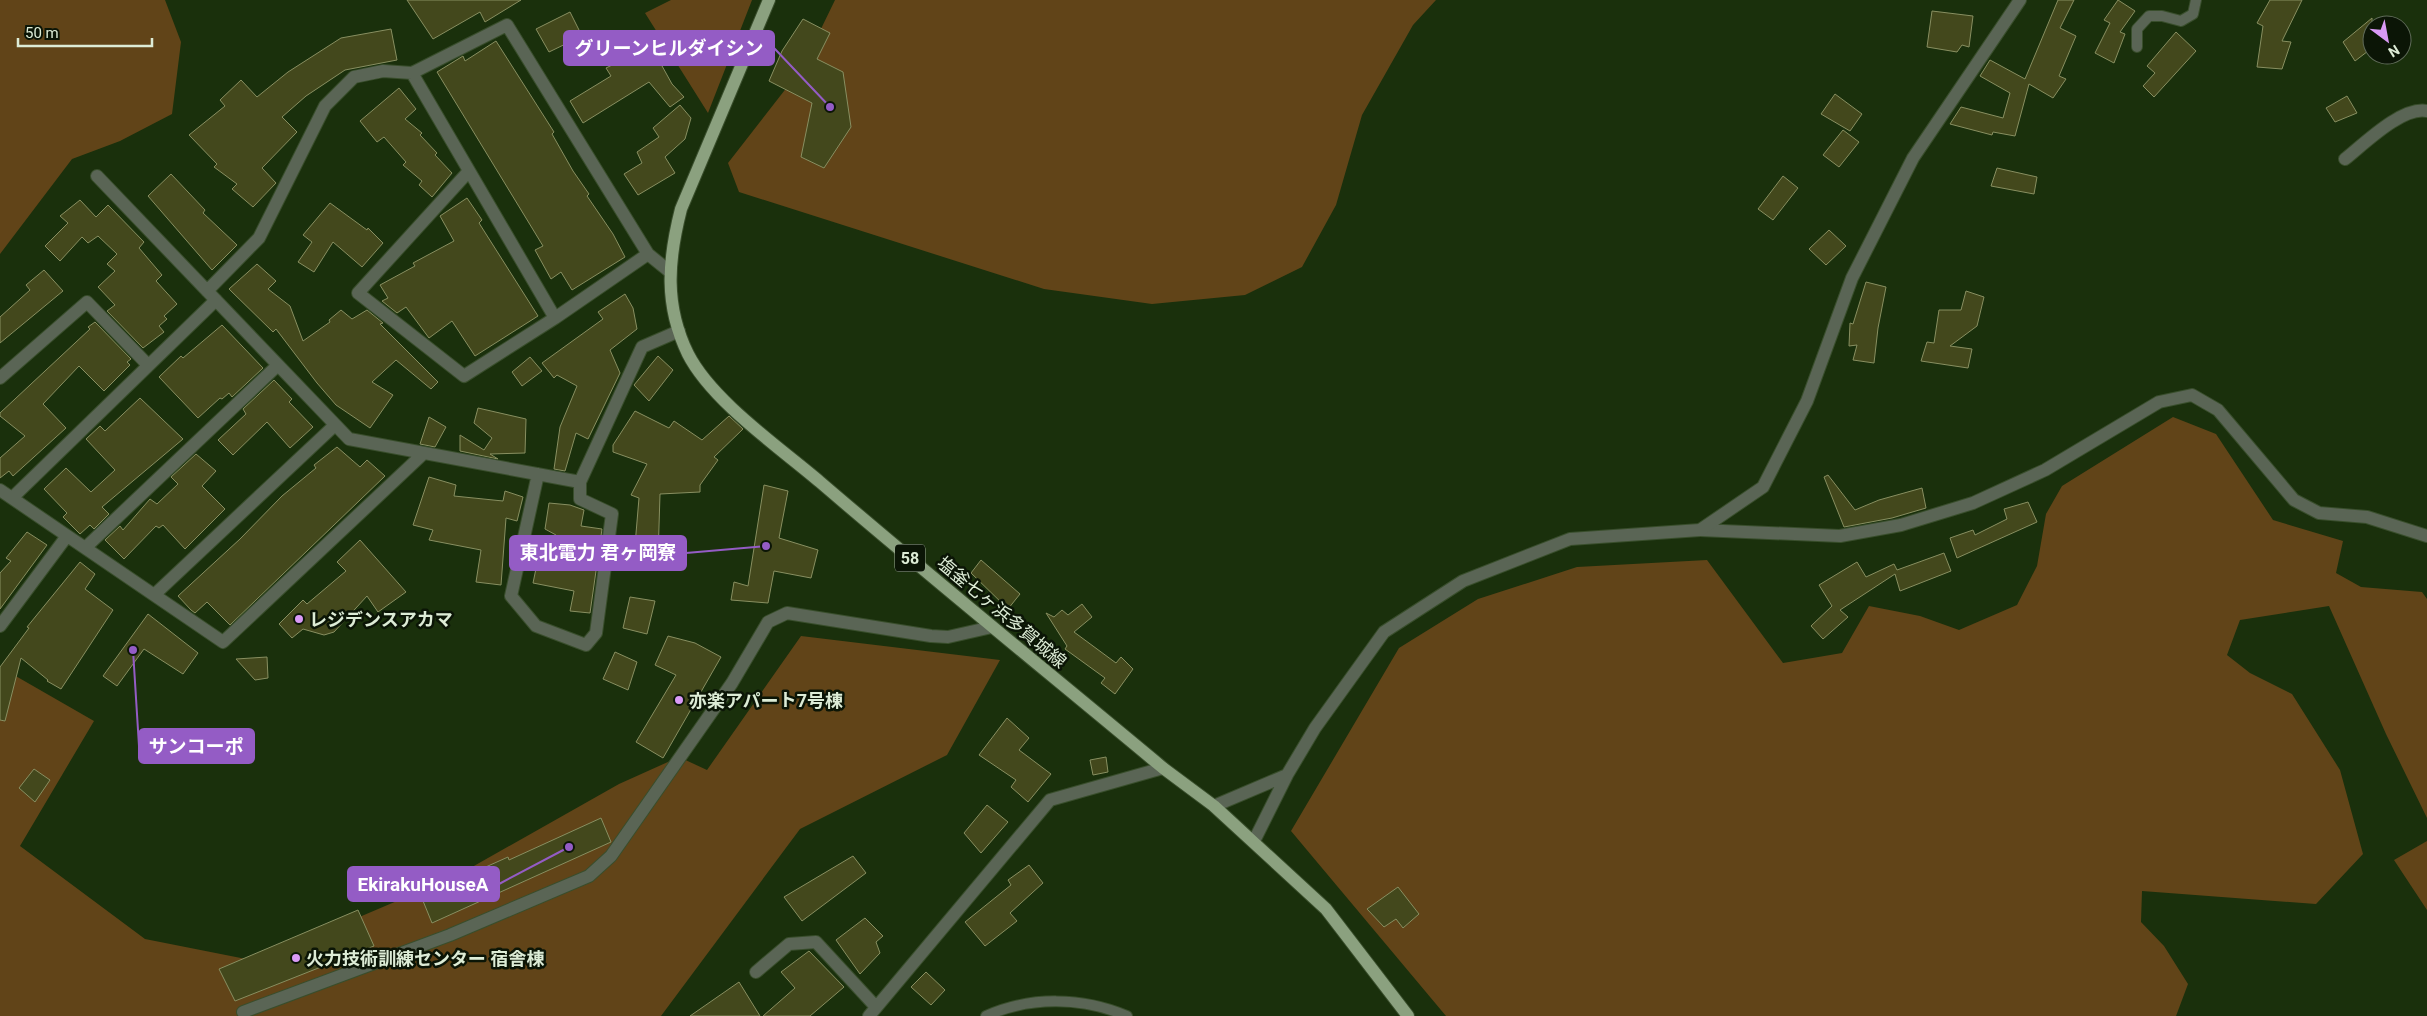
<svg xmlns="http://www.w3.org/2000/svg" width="2427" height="1016" font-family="Roboto,'Noto Sans JP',sans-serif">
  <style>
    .green { fill: #614418 }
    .building { fill: #43481c; stroke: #888f61 }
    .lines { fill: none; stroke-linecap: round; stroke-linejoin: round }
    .service-casing { stroke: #394e2c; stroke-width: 12 }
    .minor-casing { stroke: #394e2c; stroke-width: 14 }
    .tertiary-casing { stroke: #394e2c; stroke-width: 14 }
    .primary-casing { stroke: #394e2c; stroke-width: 14 }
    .service { stroke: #5a6555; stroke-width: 10 }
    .minor { stroke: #5a6555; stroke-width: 12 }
    .tertiary { stroke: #5a6555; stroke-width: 12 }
    .primary { stroke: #8ba17f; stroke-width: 12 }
    .poi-dot { fill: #da9af6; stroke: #0b1506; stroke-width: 2 }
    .labels { text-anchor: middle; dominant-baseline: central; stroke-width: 5; stroke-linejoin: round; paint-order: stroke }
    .shield { fill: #0b1506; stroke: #9eac98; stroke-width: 1 }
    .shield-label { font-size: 16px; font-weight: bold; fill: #ddecd6 }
    .street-label { font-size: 18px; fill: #ddecd6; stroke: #0b1506 }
    .poi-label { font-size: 18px; font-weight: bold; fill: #ddecd6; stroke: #0b1506; text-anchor: start }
    .leader { fill: none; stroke: #945cc5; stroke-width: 2 }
    .callout-dot { fill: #945cc5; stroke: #0b1506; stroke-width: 2 }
    .callout { fill: #945cc5; stroke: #945cc5; stroke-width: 2 }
    .callout-label { font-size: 19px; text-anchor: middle; font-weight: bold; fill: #fff }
  </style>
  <rect width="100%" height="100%" fill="#1a300c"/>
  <path class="green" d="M 0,0 L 165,0 L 181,42 L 172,114 L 120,141 L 72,159 L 0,254 Z
    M 671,0 L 752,0 L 708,113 L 645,13 Z
    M 835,0 L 1436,0 L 1413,25 L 1362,115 L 1336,205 L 1302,267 L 1245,295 L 1152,304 L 1044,289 L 739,192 L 728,163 L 802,68 Z
    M 2173,417 L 2216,434 L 2273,520 L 2343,541 L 2336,573 L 2361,587 L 2422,592 L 2427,599 L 2427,818 L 2386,734 L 2329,606 L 2240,620 L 2227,655 L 2250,673 L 2292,694 L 2340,770 L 2363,854 L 2316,904 L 2142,891 L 2141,922 L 2164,946 L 2188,984 L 2176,1016 L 1446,1016 L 1291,831 L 1399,648 L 1478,599 L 1577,567 L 1707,560 L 1783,663 L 1842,653 L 1869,606 L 1920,616 L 1959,630 L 2017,605 L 2037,566 L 2046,514 L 2062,486 Z
    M 801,636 L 1000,660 L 947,755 L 800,829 L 661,1016 L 0,1016 L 0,667 L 94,721 L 20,846 L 145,939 L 256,961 L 458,875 L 619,784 L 679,757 L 707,770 Z
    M 2427,841 L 2427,910 L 2394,860 Z"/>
  <path class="building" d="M 407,0 L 521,0 L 485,22 L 480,12 L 433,39 Z
    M 2058,0 L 2074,0 L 2060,28 L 2076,36 L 2059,76 L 2066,79 L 2053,98 L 2029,84 L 2015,136 L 1993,132 L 1992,135 L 1950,124 L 1961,107 L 2003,118 L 2010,93 L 1980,76 L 1990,60 L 2025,79 Z
    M 2118,0 L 2135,11 L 2120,32 L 2125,34 L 2114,63 L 2095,53 L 2110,23 L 2104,20 Z
    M 2270,0 L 2302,0 L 2282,41 L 2291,42 L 2282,69 L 2257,67 L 2263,26 L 2257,23 Z
    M 1932,11 L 1973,16 L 1969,47 L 1962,45 L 1957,52 L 1927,47 Z
    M 570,12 L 582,36 L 549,52 L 536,29 Z
    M 2372,18 L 2372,48 L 2355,61 L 2343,42 Z
    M 803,19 L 830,33 L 817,59 L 843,72 L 851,127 L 824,168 L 801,157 L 812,103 L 769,81 L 782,51 Z
    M 391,29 L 397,60 L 345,70 L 306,96 L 282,117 L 297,132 L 262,168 L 276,183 L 253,207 L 232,189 L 237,184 L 214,167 L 217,164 L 189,135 L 225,106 L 220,100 L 241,80 L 257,97 L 288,72 L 341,38 Z
    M 2176,32 L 2196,51 L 2154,97 L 2143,86 L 2155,73 L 2147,66 Z
    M 496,41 L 554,132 L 552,134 L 573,171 L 589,194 L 587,196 L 613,234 L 625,257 L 572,290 L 561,272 L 551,279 L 535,250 L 543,246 L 437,72 L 463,56 L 465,61 Z
    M 651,46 L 672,84 L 684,97 L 670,107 L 649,82 L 583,123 L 570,101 L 611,76 L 606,68 Z
    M 399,88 L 416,109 L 405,119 L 422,133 L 420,135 L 437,153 L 435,155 L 452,173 L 432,197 L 419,185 L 422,181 L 403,165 L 406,162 L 384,137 L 377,142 L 360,121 Z
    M 1835,94 L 1862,114 L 1850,131 L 1821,114 Z
    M 2347,96 L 2357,113 L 2335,122 L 2326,108 Z
    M 680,105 L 691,118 L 685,139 L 665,157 L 675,173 L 638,195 L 624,174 L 642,163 L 637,152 L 659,137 L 653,128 Z
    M 1843,130 L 1859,142 L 1839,167 L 1823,155 Z
    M 1997,168 L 2037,177 L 2034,194 L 1991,186 Z
    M 171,174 L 205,210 L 203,213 L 237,245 L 212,270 L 148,196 Z
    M 1783,176 L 1798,188 L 1773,220 L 1758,209 Z
    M 467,198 L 482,220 L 479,223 L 538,316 L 475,356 L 452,321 L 429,338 L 406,307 L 397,313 L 382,301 L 388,298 L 380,285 L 415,266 L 413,263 L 454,241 L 440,216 Z
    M 80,200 L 96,217 L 108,205 L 144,242 L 139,248 L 162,275 L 156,281 L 177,304 L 164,316 L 167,319 L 159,326 L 164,332 L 143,348 L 107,311 L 115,305 L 98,287 L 115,271 L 107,264 L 117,254 L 98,236 L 88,243 L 82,237 L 60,261 L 45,246 L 68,223 L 60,216 Z
    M 330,203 L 367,230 L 368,228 L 383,243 L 362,267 L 333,242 L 314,272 L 298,262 L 312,242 L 303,235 Z
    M 1829,230 L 1846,246 L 1826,265 L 1809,249 Z
    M 257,264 L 276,281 L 268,289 L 290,306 L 303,341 L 330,322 L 329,320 L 341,310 L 352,319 L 367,310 L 383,323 L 380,324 L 438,382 L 431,389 L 396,360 L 372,382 L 393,395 L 370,428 L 336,405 L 317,383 L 276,329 L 273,332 L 229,289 Z
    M 44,270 L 63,291 L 0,343 L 0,317 L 30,290 L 26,285 Z
    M 1866,282 L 1886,287 L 1878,328 L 1874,363 L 1853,360 L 1857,345 L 1849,346 L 1850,323 L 1853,324 Z
    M 1966,291 L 1984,297 L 1977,326 L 1950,346 L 1972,349 L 1968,368 L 1921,361 L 1927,342 L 1934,343 L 1939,310 L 1961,310 Z
    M 625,294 L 633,308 L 637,329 L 610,350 L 620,373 L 588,439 L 576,433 L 565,471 L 554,469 L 560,427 L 577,386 L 557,375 L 554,378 L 542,363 L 603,319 L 598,312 Z
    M 95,322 L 131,359 L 127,362 L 130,365 L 104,391 L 79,366 L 43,404 L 66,428 L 13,476 L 9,471 L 0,478 L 0,458 L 25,436 L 0,416 L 0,413 L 90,329 L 88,327 Z
    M 222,325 L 263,368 L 232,397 L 229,393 L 222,399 L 220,398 L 198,418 L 159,377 L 181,356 L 183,358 Z
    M 658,356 L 673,370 L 649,401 L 634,385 Z
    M 530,357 L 542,371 L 522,386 L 512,372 Z
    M 274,380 L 292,399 L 289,402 L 313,427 L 290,448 L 267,422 L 233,455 L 218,440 L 246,414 L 243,409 Z
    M 140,398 L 183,439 L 102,507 L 109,514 L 94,529 L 90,525 L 80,534 L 63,517 L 67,513 L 44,489 L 66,468 L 91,492 L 115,470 L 86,439 L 100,426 L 105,431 Z
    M 478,408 L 526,419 L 525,453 L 490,454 L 498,459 L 460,451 L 460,435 L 484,450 L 492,438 L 474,423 Z
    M 635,411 L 669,428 L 674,421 L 702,440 L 729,416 L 743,429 L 714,457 L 718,460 L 700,485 L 700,492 L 660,494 L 658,558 L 634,557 L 639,498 L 631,495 L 647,464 L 613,452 L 613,445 Z
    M 429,417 L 446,427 L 435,447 L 420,444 Z
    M 337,447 L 360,467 L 367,460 L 385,476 L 230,625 L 207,602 L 195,613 L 191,610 L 178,596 L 240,539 L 282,496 L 316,468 L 314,465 Z
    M 196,454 L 216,471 L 202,486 L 225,509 L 185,549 L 163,525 L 159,528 L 156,526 L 124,559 L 105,540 L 120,526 L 123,530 L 150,499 L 157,504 L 178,484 L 171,477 Z
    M 1828,475 L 1855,510 L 1879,500 L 1922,488 L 1926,508 L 1892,518 L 1844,527 L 1824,477 Z
    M 429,477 L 456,485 L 454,496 L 503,501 L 505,491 L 523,497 L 517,521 L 506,518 L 501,585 L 476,582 L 481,550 L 429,540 L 433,530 L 413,525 Z
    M 764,485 L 788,491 L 779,538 L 818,550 L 811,578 L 774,571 L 768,603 L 731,600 L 734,582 L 748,586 Z
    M 2028,502 L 2037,522 L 1957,558 L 1950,538 L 1973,530 L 1975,535 L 2007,519 L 2004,509 Z
    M 549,503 L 570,505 L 584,510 L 581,526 L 602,529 L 590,613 L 570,611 L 574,591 L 533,583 L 538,559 L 551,562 L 556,535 L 545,529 Z
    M 27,532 L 47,545 L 0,609 L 0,573 L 11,561 L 6,558 Z
    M 360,540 L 406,592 L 378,612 L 367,596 L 334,632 L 324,635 L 303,629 L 292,638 L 279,624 L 303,600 L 307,604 L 346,571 L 337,562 Z
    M 1944,553 L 1951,571 L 1900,591 L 1895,574 L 1840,610 L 1848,617 L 1823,639 L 1811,626 L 1832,606 L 1819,585 L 1857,562 L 1866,577 L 1894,564 L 1897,570 Z
    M 981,560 L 1020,594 L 1008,609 L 971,573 Z
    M 80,562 L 95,574 L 85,589 L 113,610 L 61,689 L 47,681 L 48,680 L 21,658 L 5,721 L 0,720 L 0,667 L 29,628 L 27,627 Z
    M 630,597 L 655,601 L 647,634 L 623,628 Z
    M 1082,604 L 1092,617 L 1074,632 L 1116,663 L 1121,657 L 1133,669 L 1115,694 L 1101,683 L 1105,678 L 1065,649 L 1067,646 L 1046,613 L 1054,617 L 1062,610 L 1068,615 Z
    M 148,614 L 198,653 L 183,674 L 144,649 L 117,686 L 103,676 Z
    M 668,636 L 695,643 L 721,657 L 663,758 L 636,742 L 676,675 L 655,665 Z
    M 615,652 L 637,662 L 628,690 L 603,679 Z
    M 267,657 L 268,678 L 255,680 L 236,659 Z
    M 1007,718 L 1029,738 L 1019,750 L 1051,774 L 1028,802 L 1011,787 L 1016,780 L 979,755 Z
    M 1106,757 L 1108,772 L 1093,775 L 1090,760 Z
    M 34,769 L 50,780 L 35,802 L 19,788 Z
    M 987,805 L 1008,822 L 981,853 L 964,833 Z
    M 601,818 L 611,842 L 432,923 L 421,896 L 508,857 L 509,860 Z
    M 853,856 L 866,873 L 802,921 L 784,897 Z
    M 1029,865 L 1043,883 L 1010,913 L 1017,921 L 985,946 L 965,922 L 1011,885 L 1008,880 Z
    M 1398,887 L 1419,914 L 1403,928 L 1396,919 L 1384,927 L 1367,909 Z
    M 358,910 L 374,946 L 235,1001 L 219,969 Z
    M 865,918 L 883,936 L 876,942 L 880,953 L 860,974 L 836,940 Z
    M 809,951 L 844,987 L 810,1016 L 763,1016 L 795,988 L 781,972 Z
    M 926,972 L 945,990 L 931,1005 L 911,987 Z
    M 739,982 L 760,1016 L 690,1016 Z"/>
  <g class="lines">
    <g class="service-casing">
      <path id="service" d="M 2137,47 L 2137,29 L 2149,16 L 2162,16 L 2181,21 L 2193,14 L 2196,0
        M 986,1016 C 1030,996 1083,997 1127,1016"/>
    </g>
    <g class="minor-casing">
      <path id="minor" d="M 2345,159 C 2364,144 2402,106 2427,111
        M 469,171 L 358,293 L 464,376 L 555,318 L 648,254
        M 97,176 L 349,439 L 580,482 L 642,347 L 679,331
        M 207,291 L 259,238 L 325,106 L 354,77 L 383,71 L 412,73
        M 555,318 L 412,73 L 507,25 L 648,254 L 669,271
        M 0,378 L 87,302 L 148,365
        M 538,474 L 511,596 L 536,626 L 586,645 L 596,633 L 612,514 L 580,499 L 580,482
        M 0,490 L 223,642 L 424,453
        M 12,498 L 216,300
        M 1700,530 L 1840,536 L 1901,525 L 1973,503 L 2045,470 L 2159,402 L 2192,395 L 2218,410 L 2294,500 L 2319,513 L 2367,517 L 2427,536
        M 85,548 L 278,365
        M 154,595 L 335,425
        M 0,626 L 67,536
        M 756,972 L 789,944 L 816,942 L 876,1007
        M 243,1012 L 450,935 L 589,876 L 611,856 L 732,683 L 768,622 L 787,613 L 931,636 L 948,637 L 992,627
        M 869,1016 L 1050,800 L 1163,768"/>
    </g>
    <g class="tertiary-casing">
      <path id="tertiary" d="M 1214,806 L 1287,775
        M 1254,841 L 1287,775 L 1315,728 L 1384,632 L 1463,581 L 1570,539 L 1700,530 L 1763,487 L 1807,401 L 1852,278 L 1913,158 L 2020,0"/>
    </g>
    <g class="primary-casing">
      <path id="primary" d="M 769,0 L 681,209 C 668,260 664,305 688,354 C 712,401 779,447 820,482 C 933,579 1049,673 1163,768 L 1214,806 L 1326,909 L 1408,1016"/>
    </g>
    <use href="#service" class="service"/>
    <use href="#minor" class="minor"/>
    <use href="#tertiary" class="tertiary"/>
    <use href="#primary" class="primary"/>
  </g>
  <g class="poi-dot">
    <circle cx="299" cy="619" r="5"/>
    <circle cx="679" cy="700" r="5"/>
    <circle cx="296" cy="958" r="5"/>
  </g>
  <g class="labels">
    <rect class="shield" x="895" y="544.5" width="30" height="27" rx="4"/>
    <g class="shield-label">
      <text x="910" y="558">58</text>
    </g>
    <g class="street-label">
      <text transform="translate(1002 612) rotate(40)">塩釜七ヶ浜多賀城線</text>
    </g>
    <g class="poi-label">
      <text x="309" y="619">レジデンスアカマ</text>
      <text x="689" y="700">亦楽アパート7号棟</text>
      <text x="306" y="958">火力技術訓練センター 宿舎棟</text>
    </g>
  </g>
  <path class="leader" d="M830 107L774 48M766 546L686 553M133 650L139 746M569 847L499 884"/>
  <g class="callout-dot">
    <circle cx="830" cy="107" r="5"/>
    <circle cx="766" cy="546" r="5"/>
    <circle cx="133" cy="650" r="5"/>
    <circle cx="569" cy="847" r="5"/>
  </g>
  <g class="callout">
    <rect x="564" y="31" width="210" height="34" rx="5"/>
    <rect x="510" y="536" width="176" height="34" rx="5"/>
    <rect x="139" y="729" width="115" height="34" rx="5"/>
    <rect x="348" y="867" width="151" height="34" rx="5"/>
  </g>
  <g class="callout-label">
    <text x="669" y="55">グリーンヒルダイシン</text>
    <text x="598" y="559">東北電力 君ヶ岡寮</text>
    <text x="196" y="753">サンコーポ</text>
    <text x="423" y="891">EkirakuHouseA</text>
  </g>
  <g transform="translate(2387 40) rotate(148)"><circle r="24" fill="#0b1506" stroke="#5f6b59"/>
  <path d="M0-4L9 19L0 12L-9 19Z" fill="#da9af6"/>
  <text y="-8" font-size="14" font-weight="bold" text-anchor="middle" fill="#ddecd6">N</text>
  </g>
  <path d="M18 38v8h134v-8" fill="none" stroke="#ddecd6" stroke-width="2.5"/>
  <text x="25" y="38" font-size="15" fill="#ddecd6" stroke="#0b1506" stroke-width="4" paint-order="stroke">50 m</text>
</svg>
